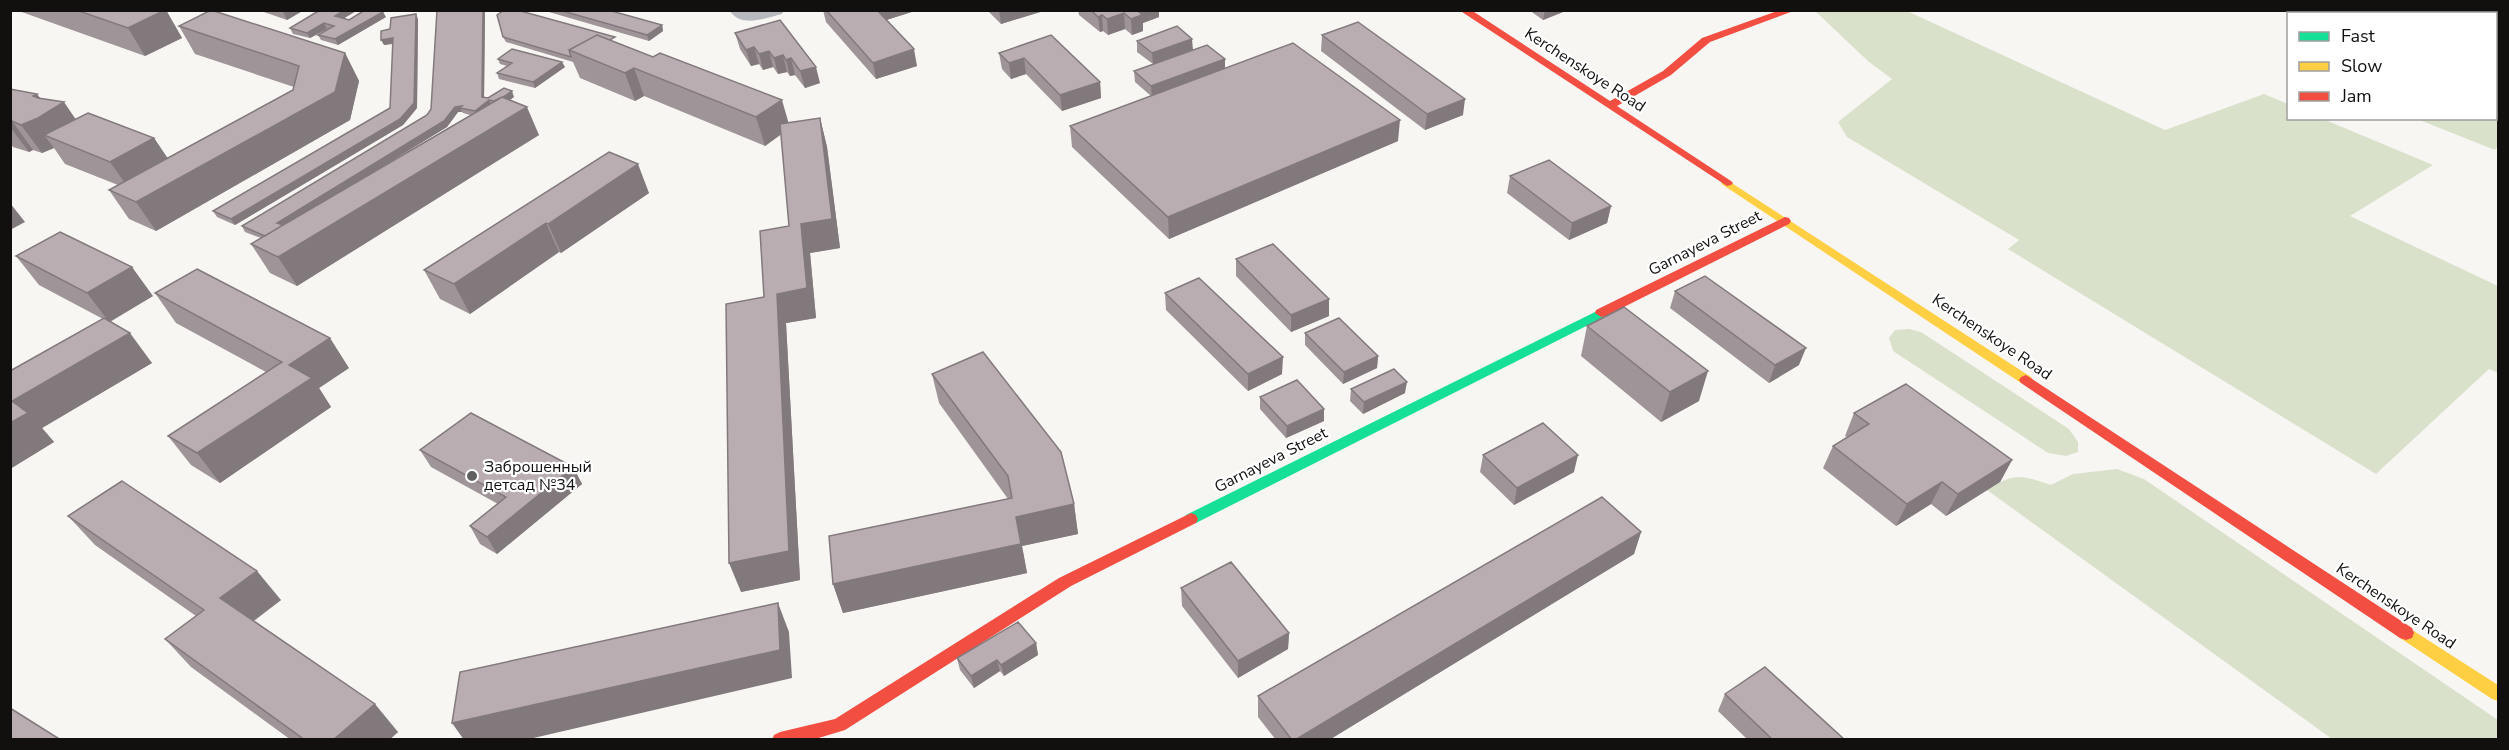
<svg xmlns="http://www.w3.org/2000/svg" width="2509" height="750" font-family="'Nunito Sans',sans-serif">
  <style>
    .green { fill: #dae1cb }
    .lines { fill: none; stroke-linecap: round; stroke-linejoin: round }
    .street { fill: #b7babf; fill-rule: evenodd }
    .fast { fill: #16e098; fill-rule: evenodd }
    .slow { fill: #ffcf43; fill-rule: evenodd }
    .jam { fill: #f24e42; fill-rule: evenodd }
    .wall { fill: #9f9599; fill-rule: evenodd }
    .shaded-wall { fill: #82797d }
    .building { fill: #b9adb2; stroke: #82797d; stroke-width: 1.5 }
    .poi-dot { fill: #62605f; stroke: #fff; stroke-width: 2 }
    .labels { text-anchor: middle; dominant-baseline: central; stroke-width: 4.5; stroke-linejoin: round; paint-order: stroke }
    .street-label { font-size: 16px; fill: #11100f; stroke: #fff }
    .poi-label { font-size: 16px; fill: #11100f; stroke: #fff; text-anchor: start }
  </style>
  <rect width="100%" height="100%" fill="#f8f6f3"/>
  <path class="green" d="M 1815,11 L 1907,11 L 2165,130 L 2264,94 L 2288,104 L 2288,118 L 2323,119 L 2433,165 L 2350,216 L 2498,286 L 2498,373 L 2489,369 L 2376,474 L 2008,249 L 2019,240 L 1847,137 L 1838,122 L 1892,79 L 1869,62 Z
    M 2316,11 L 2498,11 L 2498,95 L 2496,95 L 2496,14 L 2315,13 Z
    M 2496,109 L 2498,110 L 2498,146 L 2495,150 L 2417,119 L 2496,118 Z
    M 1909,329 L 1921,332 L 2069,429 L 2078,442 L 2078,452 L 2066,456 L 2048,453 L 1893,351 L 1889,338 L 1895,330 Z
    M 2117,469 L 2144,479 L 2498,720 L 2498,739 L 2332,739 L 1987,490 C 2014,472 2022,475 2051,485 L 2073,474 Z"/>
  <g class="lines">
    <path class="street" d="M 729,10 L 784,10 L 782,14 C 763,19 741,28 729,10 Z"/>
    <path class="fast" d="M 1601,309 L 1607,313 L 1606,316 L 1196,523 L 1186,523 L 1184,519 L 1186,515 Z"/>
    <path class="slow" d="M 1727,180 L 2031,377 L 2033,380 L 2031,383 L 2021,383 L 1723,185 L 1721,183 L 1723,181 Z
      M 2406,626 L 2498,685 L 2498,701 L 2492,699 L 2400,638 L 2398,633 L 2400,628 Z"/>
    <path class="jam" d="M 1459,10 L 1471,10 L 1610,101 L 1663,71 L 1702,38 L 1780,10 L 1796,10 L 1710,42 L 1671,75 L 1617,106 L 1731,181 L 1733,183 L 1731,185 L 1727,186 Z
      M 1785,217 L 1789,218 L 1791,221 L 1789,224 L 1606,316 L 1601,317 L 1595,313 L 1596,310 Z
      M 2026,375 L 2412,628 L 2414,633 L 2412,638 L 2406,640 L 2400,638 L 2021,383 L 2019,380 L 2021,377 Z
      M 1191,513 L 1196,515 L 1198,519 L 1196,523 L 1071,586 L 845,730 L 812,740 L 772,740 L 774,735 L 780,732 L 835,719 L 1059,578 Z"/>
  </g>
  <path class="wall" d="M 16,10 L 166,10 L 182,38 L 145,56 Z
    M 258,10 L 304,10 L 287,20 Z
    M 437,10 L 485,10 L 484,98 L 514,97 L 510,100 L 539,135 L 297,286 L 270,273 L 251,244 L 261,238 L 245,232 L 242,226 L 427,115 L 431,109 ZM 458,112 L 462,112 L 463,113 L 470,115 L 364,177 L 447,127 Z
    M 542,10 L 608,10 L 662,25 L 663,31 L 649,41 Z
    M 823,10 L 918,10 L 886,20 L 917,66 L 876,79 L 826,22 Z
    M 987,10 L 1044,10 L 1001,24 Z
    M 1078,10 L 1159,10 L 1159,17 L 1143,23 L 1143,31 L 1132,35 L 1125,29 L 1108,35 L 1103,31 L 1100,32 L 1079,15 Z
    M 1529,10 L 1563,10 L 1563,12 L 1543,20 Z
    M 386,17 L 338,45 L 321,40 L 318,35 L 328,29 L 327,29 L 310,38 L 293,34 L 290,28 L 344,19 L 349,20 Z
    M 418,19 L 417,108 L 403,125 L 235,225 L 217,217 L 213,211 L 390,108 L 393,44 L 384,45 L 390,29 Z
    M 780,20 L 820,83 L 805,88 L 795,75 L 790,76 L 787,72 L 778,74 L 773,67 L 763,70 L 759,64 L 751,66 L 740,49 L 735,33 Z
    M 179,26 L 345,53 L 359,81 L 350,120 L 156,231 L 129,219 L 109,190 L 118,185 L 65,164 L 54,148 L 42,153 L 33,150 L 29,152 L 13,147 L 11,144 L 10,89 L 37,94 L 40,98 L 76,119 L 154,138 L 167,158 L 293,90 L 294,87 L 195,54 Z
    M 1051,35 L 1100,82 L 1101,98 L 1062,111 L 1026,74 L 1011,79 L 1002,69 L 999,53 Z
    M 1322,35 L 1463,115 L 1425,130 L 1321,51 Z
    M 503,37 L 617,43 L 788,123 L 820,118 L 827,147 L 840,248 L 810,253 L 816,318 L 786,323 L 800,580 L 741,592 L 764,297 L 789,226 L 781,134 L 765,146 L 644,96 L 635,101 L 580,78 L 573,62 L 506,42 Z
    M 1137,41 L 1193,50 L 1153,64 L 1225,68 L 1398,141 L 1169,239 L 1072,147 L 1070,126 L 1151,96 L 1135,82 L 1134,71 L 1153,64 L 1137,52 Z
    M 498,59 L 565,67 L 535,88 L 499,79 L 497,73 L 507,66 L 500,64 Z
    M 609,152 L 649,193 L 561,253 L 559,252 L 470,314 L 440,299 L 424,270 Z
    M 1510,176 L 1611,206 L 1607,223 L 1569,240 L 1507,193 Z
    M 16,256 L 153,296 L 110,322 L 152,363 L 42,428 L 54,442 L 10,469 L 10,371 L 103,319 L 39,285 Z
    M 1236,259 L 1329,316 L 1291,332 L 1236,276 Z
    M 1675,291 L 1799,365 L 1769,383 L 1670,308 Z
    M 155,293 L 349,368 L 319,388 L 331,407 L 220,483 L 191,465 L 168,436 L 266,372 L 176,323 Z
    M 1165,293 L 1282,374 L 1248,391 L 1166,310 Z
    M 1587,326 L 1699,401 L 1661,422 L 1581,356 Z
    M 1305,333 L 1378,356 L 1377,368 L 1343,384 L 1305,345 Z
    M 932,374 L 1074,504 L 1078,534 L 1022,546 L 1027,573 L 843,613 L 833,584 L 1008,499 L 939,403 Z
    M 1351,389 L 1405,393 L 1363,414 L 1350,401 Z
    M 1260,397 L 1324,409 L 1324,421 L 1286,438 L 1260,409 Z
    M 1854,413 L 2012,460 L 2000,482 L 1946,516 L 1931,504 L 1896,526 L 1823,468 L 1833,446 L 1847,437 L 1845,436 Z
    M 420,450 L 573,467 L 582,484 L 497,554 L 480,544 L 470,526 L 498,504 L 431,467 Z
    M 1483,455 L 1574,472 L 1514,505 L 1480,472 Z
    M 68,516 L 281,600 L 254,621 L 398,732 L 389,740 L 291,740 L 191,667 L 165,639 L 196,616 L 95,545 Z
    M 1641,532 L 1634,554 L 1329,740 L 1276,740 L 1258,717 L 1258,696 Z
    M 1181,588 L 1289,633 L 1288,649 L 1238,678 L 1182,606 Z
    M 1036,643 L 1038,655 L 1004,676 L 1000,671 L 974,688 L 960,670 L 957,658 Z
    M 1725,694 L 1845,740 L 1748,740 L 1718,711 Z"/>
  <path class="shaded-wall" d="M 166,10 L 182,38 L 145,56 L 128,28 Z
    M 282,10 L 304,10 L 287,20 Z
    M 345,10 L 358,10 L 338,22 L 335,16 Z
    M 483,10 L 485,10 L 484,103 L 482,97 Z
    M 875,10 L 918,10 L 877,23 Z
    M 999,10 L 1044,10 L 1044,11 L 1001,24 Z
    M 1135,10 L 1159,10 L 1159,17 L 1143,23 L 1143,31 L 1132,35 L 1131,19 Z
    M 1545,10 L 1563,10 L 1563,12 L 1543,20 Z
    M 383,12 L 386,17 L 338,45 L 335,39 Z
    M 1124,13 L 1125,29 L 1108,35 L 1107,19 Z
    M 416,14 L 418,19 L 417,108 L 403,125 L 235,225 L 231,219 L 400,119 Z
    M 1102,15 L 1103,31 L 1100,32 L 1098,17 Z
    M 324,23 L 327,29 L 310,38 L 307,33 Z
    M 662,25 L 663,31 L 649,41 L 647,35 Z
    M 393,38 L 396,43 L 384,45 L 381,40 Z
    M 1192,39 L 1193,50 L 1153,64 L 1152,53 Z
    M 754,47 L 759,64 L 751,66 L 746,50 Z
    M 914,49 L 917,66 L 876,79 L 873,63 Z
    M 769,51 L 773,67 L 763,70 L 759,54 Z
    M 345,53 L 359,81 L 350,120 L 156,231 L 136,202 Z
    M 783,55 L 787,72 L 778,74 L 774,58 Z
    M 791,58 L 795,75 L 790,76 L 786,60 Z
    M 1024,58 L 1026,74 L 1011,79 L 1009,63 Z
    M 1225,59 L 1225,71 L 1152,97 L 1151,86 Z
    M 562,62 L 565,67 L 535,88 L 533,82 Z
    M 816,67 L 820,83 L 805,88 L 800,71 Z
    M 634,68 L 644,96 L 635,101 L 625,73 Z
    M 1100,82 L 1101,98 L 1062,111 L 1060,95 Z
    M 512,91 L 514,97 L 498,108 L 496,102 Z
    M 37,94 L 49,111 L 64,102 L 83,130 L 53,139 L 38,118 L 33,96 Z
    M 1465,99 L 1463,115 L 1425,130 L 1427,114 Z
    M 489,100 L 492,106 L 478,117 L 475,111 Z
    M 782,100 L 790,128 L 765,146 L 756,117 Z
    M 462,106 L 460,108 L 462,112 L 458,112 L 447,127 L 281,229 L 277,223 L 455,107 Z
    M 527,107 L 539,135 L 297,286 L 278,257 Z
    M 38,118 L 53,139 L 44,135 L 54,148 L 42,153 L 21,125 Z
    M 820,118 L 827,147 L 840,248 L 810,253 L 816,318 L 786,323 L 800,580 L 741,592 L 729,563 L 777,294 L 801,224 Z
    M 1400,120 L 1398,141 L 1169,239 L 1168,217 Z
    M 12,121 L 33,150 L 29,152 L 10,127 L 10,122 Z
    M 154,138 L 173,166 L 130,190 L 110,162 Z
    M 638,164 L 649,193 L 561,253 L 548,224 Z
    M 10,203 L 25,222 L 10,230 Z
    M 1611,206 L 1607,223 L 1569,240 L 1572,223 Z
    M 546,223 L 559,252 L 470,314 L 454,284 Z
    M 132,267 L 153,296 L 109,322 L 87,293 Z
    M 1329,299 L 1329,316 L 1291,332 L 1291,315 Z
    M 130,333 L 152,363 L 42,428 L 54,442 L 10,469 L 10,423 L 12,401 Z
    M 330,338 L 349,368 L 319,388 L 331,407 L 220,483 L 197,453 L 289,365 Z
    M 1806,348 L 1799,365 L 1769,383 L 1775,365 Z
    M 1378,356 L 1377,368 L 1343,384 L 1344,372 Z
    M 1283,357 L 1282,374 L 1248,391 L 1248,374 Z
    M 1708,371 L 1699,401 L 1661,422 L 1670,392 Z
    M 1407,382 L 1405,393 L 1363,414 L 1364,402 Z
    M 1324,409 L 1324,421 L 1286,438 L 1287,426 Z
    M 1578,455 L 1574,472 L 1514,505 L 1517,488 Z
    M 2012,460 L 2000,482 L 1946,516 L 1958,494 Z
    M 573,467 L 582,484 L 497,554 L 487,537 Z
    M 1942,482 L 1931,504 L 1896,526 L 1907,504 Z
    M 1074,504 L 1078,534 L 1022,546 L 1027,573 L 843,613 L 833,584 L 1016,517 Z
    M 1641,532 L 1634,554 L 1329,740 L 1295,740 Z
    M 257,571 L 281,600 L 245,627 L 220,598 Z
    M 778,603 L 789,632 L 792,678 L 525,740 L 464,740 L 452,723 Z
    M 1289,633 L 1288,649 L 1238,678 L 1238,661 Z
    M 1036,643 L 1038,655 L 1004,676 L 1001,665 Z
    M 997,660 L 1000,671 L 974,688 L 971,676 Z
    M 375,704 L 398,732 L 389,740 L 333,740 Z"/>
  <path class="building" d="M 76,10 L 165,10 L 128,28 Z
    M 211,10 L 345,53 L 335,92 L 136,202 L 109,190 L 293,90 L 299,66 L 179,26 Z
    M 320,10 L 345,10 L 335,16 L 349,20 L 365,10 L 379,10 L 383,12 L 335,39 L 318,35 L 334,26 L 324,23 L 307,33 L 290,28 Z
    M 437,10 L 483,10 L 482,97 L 488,98 L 504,88 L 512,91 L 503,97 L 502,97 L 494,101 L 489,100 L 475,111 L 460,108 L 462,106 L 455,107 L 444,121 L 277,223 L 283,225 L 265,236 L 242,226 L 427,115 L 431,109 Z
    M 504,10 L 517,10 L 615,37 L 610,40 L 597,35 L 569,50 L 571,57 L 503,37 L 497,15 Z
    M 559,10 L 608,10 L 662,25 L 647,35 Z
    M 826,10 L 877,10 L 914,49 L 873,63 Z
    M 1091,10 L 1137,10 L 1142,15 L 1131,19 L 1124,13 L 1107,19 L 1102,15 L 1098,17 Z
    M 416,14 L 414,103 L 400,119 L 231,219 L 213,211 L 390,108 L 393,38 L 381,40 L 381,31 L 390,29 L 391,18 Z
    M 780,20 L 816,67 L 800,71 L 791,58 L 786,60 L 783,55 L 774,58 L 769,51 L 759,54 L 754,47 L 746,50 L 735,33 Z
    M 1358,22 L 1465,99 L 1427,114 L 1322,35 Z
    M 1177,26 L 1192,39 L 1152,53 L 1137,41 Z
    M 597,35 L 653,57 L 660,53 L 782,100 L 756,117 L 634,68 L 625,73 L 569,50 Z
    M 1051,35 L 1100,82 L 1060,95 L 1024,58 L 1009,63 L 999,53 Z
    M 1293,43 L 1400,120 L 1168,217 L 1070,126 Z
    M 1207,45 L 1225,59 L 1151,86 L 1134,71 Z
    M 512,49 L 562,62 L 533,82 L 497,73 L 512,63 L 498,59 Z
    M 10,89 L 37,94 L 33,96 L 38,98 L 64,102 L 38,118 L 21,125 L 12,121 L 10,122 Z
    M 502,97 L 527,107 L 278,257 L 251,244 Z
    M 88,113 L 154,138 L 110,162 L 44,135 Z
    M 820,118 L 832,219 L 801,224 L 807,288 L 777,294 L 789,551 L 729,563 L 726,304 L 764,297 L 760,231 L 789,226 L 780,124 Z
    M 609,152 L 638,164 L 548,224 L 546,223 L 454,284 L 424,270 Z
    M 1549,160 L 1611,206 L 1572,223 L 1510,176 Z
    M 60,232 L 132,267 L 87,293 L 16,256 Z
    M 1273,244 L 1329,299 L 1291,315 L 1236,259 Z
    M 197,269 L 330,338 L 289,365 L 312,378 L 197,453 L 168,436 L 282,362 L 155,293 Z
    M 1705,276 L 1806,348 L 1775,365 L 1675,291 Z
    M 1199,278 L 1283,357 L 1248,374 L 1165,293 Z
    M 1624,307 L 1708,371 L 1670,392 L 1587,326 Z
    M 104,318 L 130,333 L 12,401 L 28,413 L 10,423 L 10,371 Z
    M 1339,318 L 1378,356 L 1344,372 L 1305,333 Z
    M 983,352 L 1061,452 L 1074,504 L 1016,517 L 1021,544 L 833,584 L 829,536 L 1012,498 L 1008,476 L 932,374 Z
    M 1394,369 L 1407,382 L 1364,402 L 1351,389 Z
    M 1297,380 L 1324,409 L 1287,426 L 1260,397 Z
    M 1906,384 L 2012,460 L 1958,494 L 1942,482 L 1907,504 L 1833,446 L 1869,424 L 1854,413 Z
    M 471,413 L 573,467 L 487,537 L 470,526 L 506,497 L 420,450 Z
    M 1543,423 L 1578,455 L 1517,488 L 1483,455 Z
    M 122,481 L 257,571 L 220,598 L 375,704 L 333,740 L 305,740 L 165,639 L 204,610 L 68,516 Z
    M 1602,497 L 1641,532 L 1295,740 L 1292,740 L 1258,696 Z
    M 1231,562 L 1289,633 L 1238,661 L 1181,588 Z
    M 778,603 L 780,650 L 452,723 L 460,672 Z
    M 1018,622 L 1036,643 L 1001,665 L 997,660 L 971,676 L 957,658 Z
    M 1765,667 L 1845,740 L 1773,740 L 1725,694 Z
    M 10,708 L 61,740 L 10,740 Z"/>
  <circle class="poi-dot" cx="472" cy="476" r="6"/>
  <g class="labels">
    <g class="street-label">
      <text transform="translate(1585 70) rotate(33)">Kerchenskoye Road</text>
      <text transform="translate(1705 243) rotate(-27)">Garnayeva Street</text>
      <text transform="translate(1992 337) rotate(34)">Kerchenskoye Road</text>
      <text transform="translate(1271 460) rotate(-27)">Garnayeva Street</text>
      <text transform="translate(2396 606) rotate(34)">Kerchenskoye Road</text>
    </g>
    <g class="poi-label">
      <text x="484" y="467">Заброшенный<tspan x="484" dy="18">детсад №34</tspan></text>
    </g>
  </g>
  <rect width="2509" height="750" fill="none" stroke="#11100f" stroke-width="24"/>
  <rect x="2287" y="12" width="210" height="108" fill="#ffffff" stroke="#a09f9f" stroke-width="1.5"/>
  <rect x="2299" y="32" width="30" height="9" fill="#16e098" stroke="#a09f9f" stroke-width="1.5"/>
  <text x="2341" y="42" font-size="18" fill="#11100f">Fast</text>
  <rect x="2299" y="62" width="30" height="9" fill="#ffcf43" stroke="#a09f9f" stroke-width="1.5"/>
  <text x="2341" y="72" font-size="18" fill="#11100f">Slow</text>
  <rect x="2299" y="92" width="30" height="9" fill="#f24e42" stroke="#a09f9f" stroke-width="1.5"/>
  <text x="2341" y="102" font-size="18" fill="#11100f">Jam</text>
</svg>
